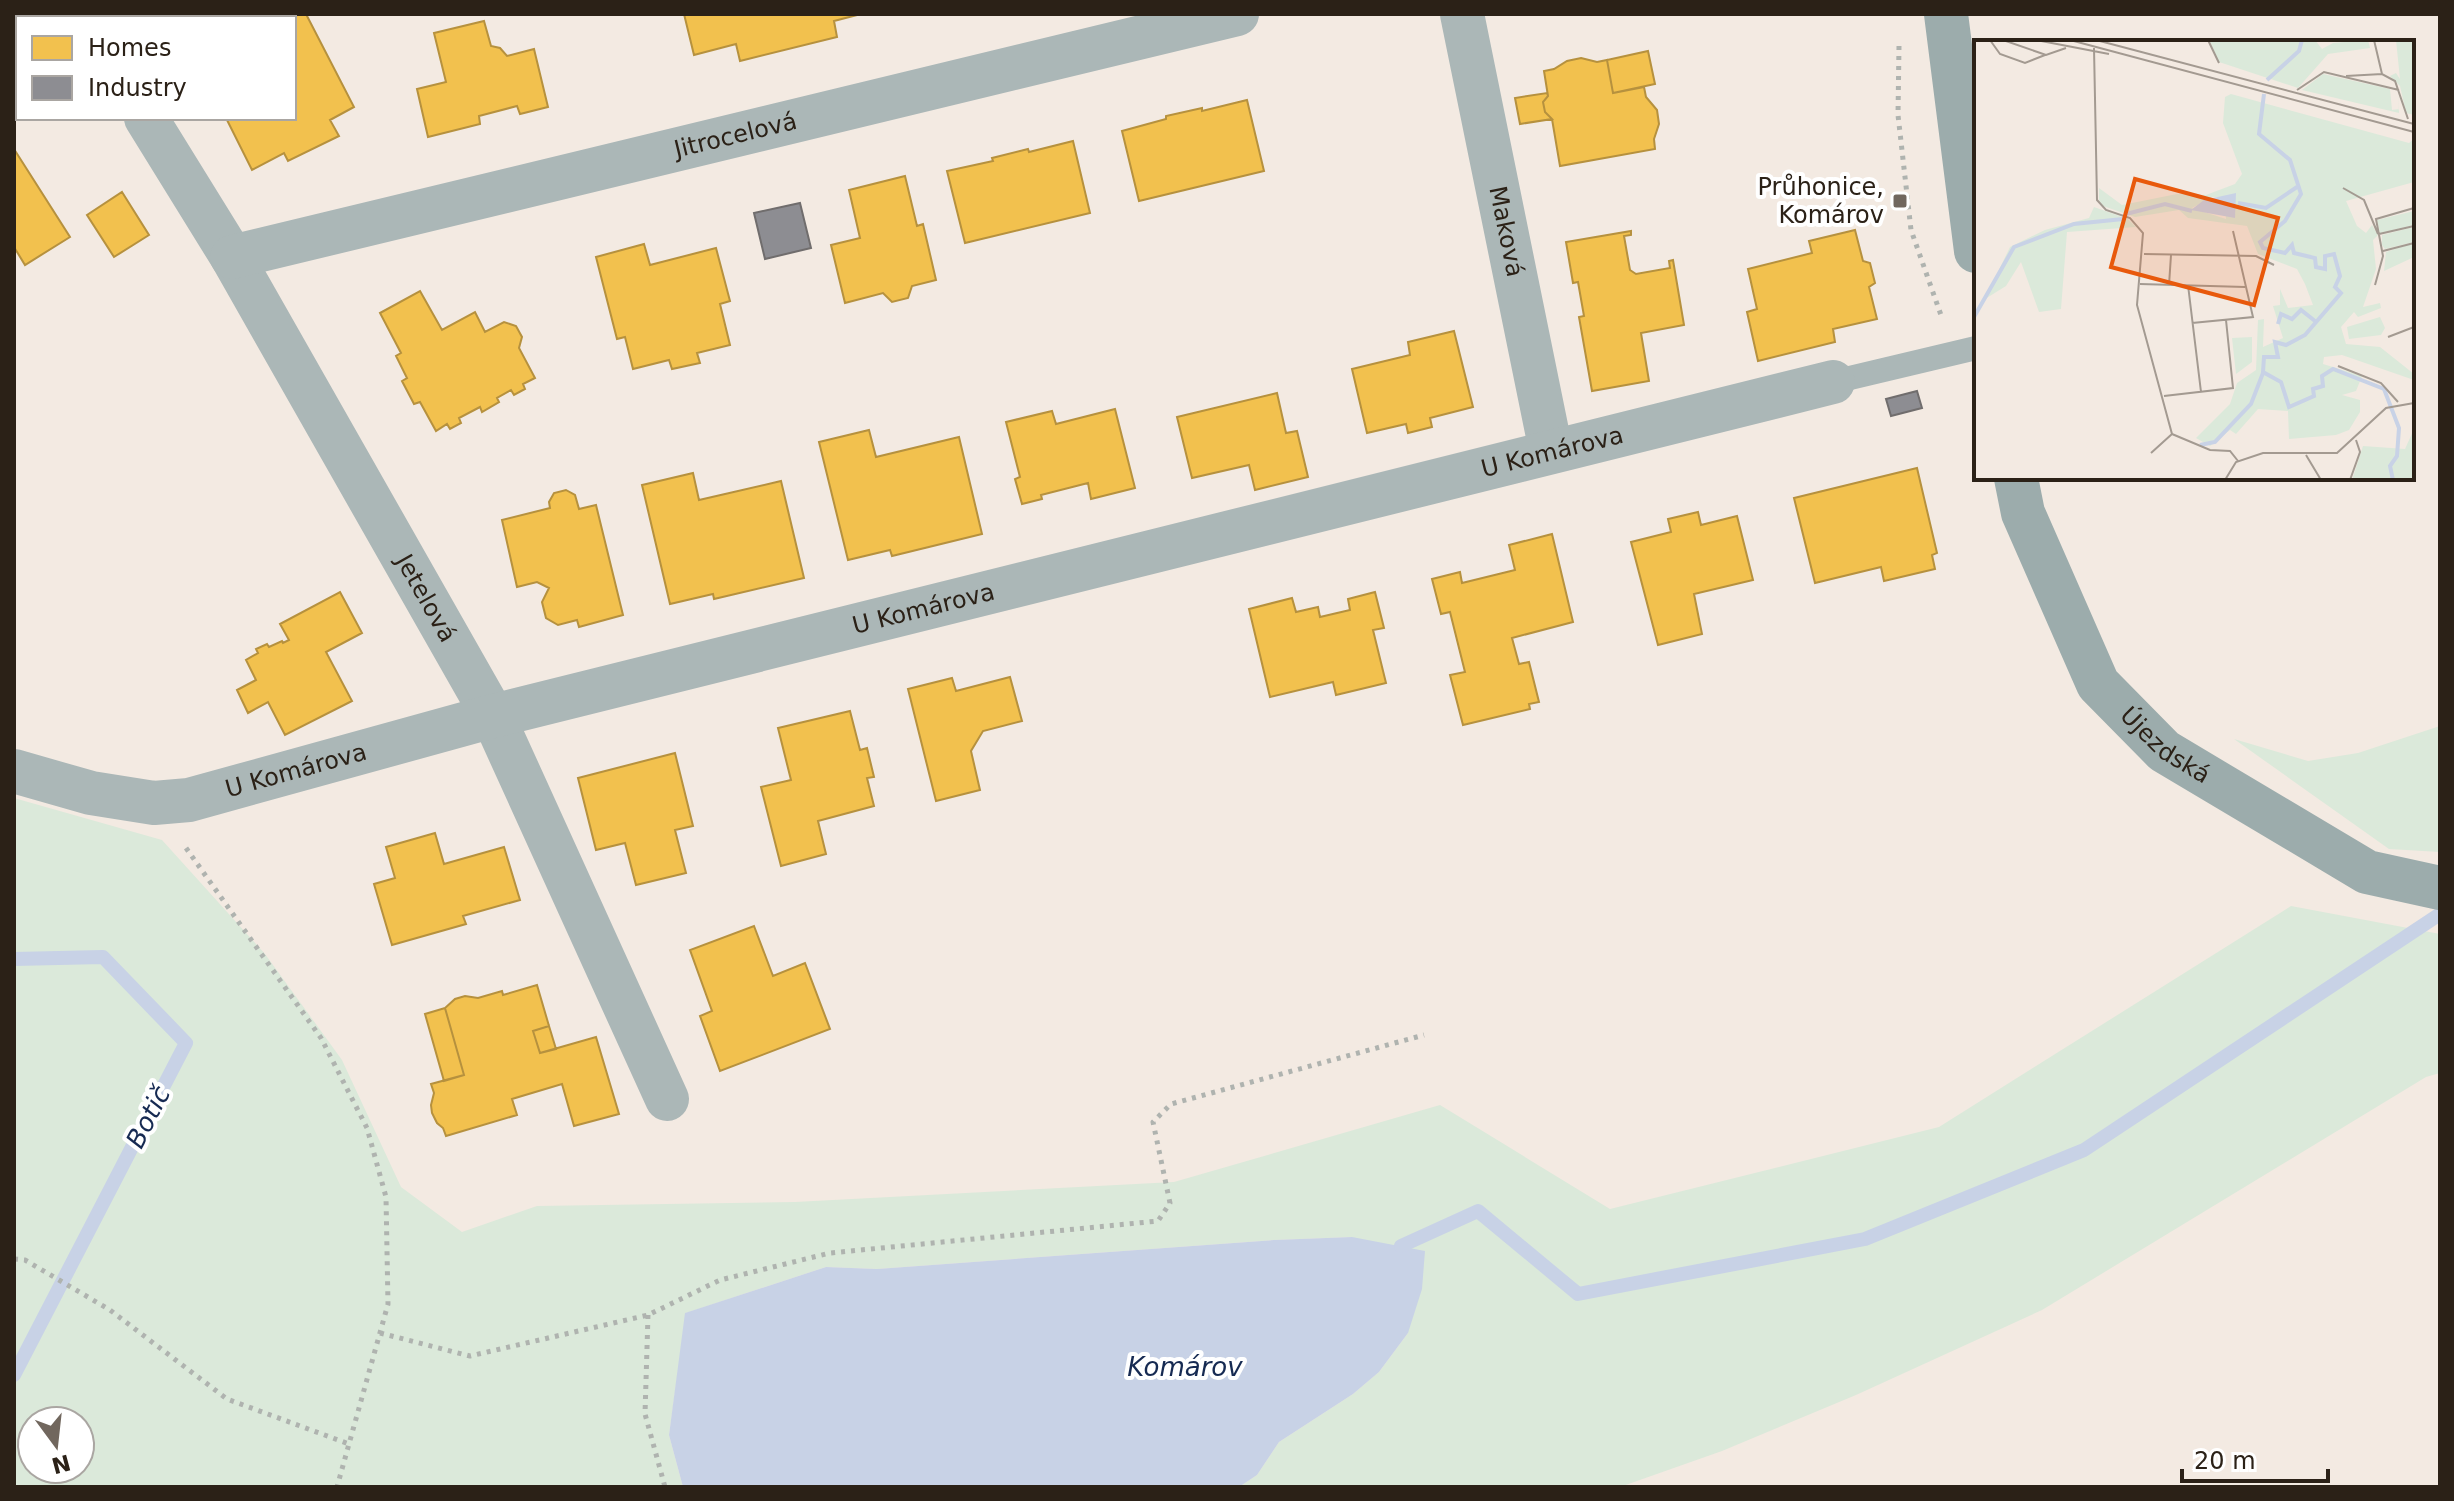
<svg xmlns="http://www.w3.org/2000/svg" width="2454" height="1501" font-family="'DejaVu Sans',sans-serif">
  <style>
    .green { fill: #dbe9da; fill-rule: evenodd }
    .water { fill: #c8d2e6 }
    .homes { fill: #f2c14e; stroke: #b6913e; stroke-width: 2 }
    .industry { fill: #8d8d92; stroke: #706d6d; stroke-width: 2 }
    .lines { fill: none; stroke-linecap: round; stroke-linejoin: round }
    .stream { stroke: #c8d2e6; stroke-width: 14 }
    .path { stroke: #afb3af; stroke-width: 5; stroke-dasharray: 4 6; stroke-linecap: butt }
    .lane { stroke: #abb7b7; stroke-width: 24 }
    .street { stroke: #abb7b7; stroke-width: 44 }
    .secondary { stroke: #9cacac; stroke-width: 44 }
    .poi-dot { fill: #71675e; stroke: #fff; stroke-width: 3 }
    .labels { text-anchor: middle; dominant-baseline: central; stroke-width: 8; stroke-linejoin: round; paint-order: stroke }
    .street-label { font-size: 24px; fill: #2b2117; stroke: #fff }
    .poi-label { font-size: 24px; fill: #2b2117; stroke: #fff; text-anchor: end }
    .water-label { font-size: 26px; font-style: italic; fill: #162a52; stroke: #fff }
    .inset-river { fill: none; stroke: #c8d2e6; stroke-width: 4 }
    .inset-road { fill: none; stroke: #a39a91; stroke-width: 2 }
    .view { fill: #e8590c; fill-opacity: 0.15; stroke: #e8590c; stroke-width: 4 }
    .inset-edge { fill: none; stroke: #2b2117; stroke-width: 4 }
  </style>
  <rect width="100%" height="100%" fill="#f3eae2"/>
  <path class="green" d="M 2440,726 L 2440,852 L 2389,849 L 2234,739 L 2308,761 L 2358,753 Z
    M 14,798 L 162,840 L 265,954 L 342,1060 L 401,1187 L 462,1232 L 537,1206 L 795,1202 L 1174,1182 L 1440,1105 L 1610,1209 L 1939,1127 L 2291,906 L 2440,934 L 2440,1073 L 2426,1077 L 2042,1310 L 1856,1395 L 1722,1451 L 1620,1487 L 1239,1487 L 1257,1475 L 1279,1442 L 1353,1394 L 1379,1372 L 1408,1333 L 1352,1237 L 1274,1240 L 877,1269 L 826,1267 L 686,1313 L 669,1435 L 683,1487 L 14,1487 ZM 32,1421 L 80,1421 L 80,1469 L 32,1469 Z"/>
  <path class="water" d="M 1352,1237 L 1425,1251 L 1422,1289 L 1408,1333 L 1379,1372 L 1353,1394 L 1279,1442 L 1257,1475 L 1239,1487 L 683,1487 L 669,1435 L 685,1313 L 826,1267 L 877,1269 L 1274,1240 Z"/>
  <path class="homes" d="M 250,14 L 306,14 L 354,107 L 330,120 L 339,136 L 288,161 L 284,153 L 252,170 L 226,118 L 294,118 L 294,18 L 246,18 Z
    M 684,14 L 861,14 L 834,21 L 837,37 L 740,61 L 736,44 L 694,55 Z
    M 484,21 L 491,46 L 500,48 L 507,56 L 534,49 L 548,107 L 520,114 L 517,106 L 479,116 L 480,124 L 428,137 L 417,89 L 446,82 L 434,33 Z
    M 1648,51 L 1655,84 L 1613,93 L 1607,60 Z
    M 1581,58 L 1597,62 L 1607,60 L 1613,93 L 1644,87 L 1646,97 L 1657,110 L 1659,124 L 1654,139 L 1655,149 L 1560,166 L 1552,119 L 1545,112 L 1543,102 L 1548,96 L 1544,71 L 1554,69 L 1567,61 Z
    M 1547,93 L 1548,96 L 1543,102 L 1545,112 L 1552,119 L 1520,124 L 1515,98 Z
    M 1247,100 L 1264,171 L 1139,201 L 1122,131 L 1166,119 L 1166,116 L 1202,108 L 1202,111 Z
    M 1073,141 L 1090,213 L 965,243 L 947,171 L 993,161 L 992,158 L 1028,149 L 1029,152 Z
    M 14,149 L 70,237 L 25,265 L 14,247 Z
    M 905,176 L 917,226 L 923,224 L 936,280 L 912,286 L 908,298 L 892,302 L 883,293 L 845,303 L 831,245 L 860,238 L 849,190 Z
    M 122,192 L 149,235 L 114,257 L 87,215 Z
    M 1855,230 L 1863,261 L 1870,263 L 1875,283 L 1869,287 L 1877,319 L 1833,329 L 1835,342 L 1758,361 L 1747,312 L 1757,309 L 1748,269 L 1812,253 L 1809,241 Z
    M 1631,231 L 1631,235 L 1624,236 L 1630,270 L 1636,274 L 1670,268 L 1669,261 L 1673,260 L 1684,325 L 1641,333 L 1649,381 L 1592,391 L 1579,317 L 1584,316 L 1578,282 L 1573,283 L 1566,242 Z
    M 644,244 L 650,265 L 716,248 L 730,301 L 720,304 L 730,345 L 697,353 L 700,363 L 672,369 L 669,360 L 633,369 L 625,337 L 617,339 L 596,257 Z
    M 420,291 L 442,330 L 475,312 L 485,332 L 504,322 L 516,326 L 522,337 L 519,348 L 535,378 L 523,384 L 525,389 L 514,395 L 511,390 L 497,398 L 499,402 L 482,412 L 480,407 L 459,418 L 461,423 L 450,429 L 447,424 L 436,431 L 420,402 L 414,404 L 402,381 L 407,378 L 396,356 L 401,353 L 380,313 Z
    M 1454,331 L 1473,407 L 1430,418 L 1432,427 L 1408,433 L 1406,424 L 1367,433 L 1352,369 L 1410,355 L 1408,342 Z
    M 1277,393 L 1286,433 L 1297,431 L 1308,477 L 1255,490 L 1249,465 L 1192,478 L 1177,417 Z
    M 1115,409 L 1135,488 L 1091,499 L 1088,483 L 1041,495 L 1042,499 L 1022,504 L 1015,479 L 1020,477 L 1006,422 L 1052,411 L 1056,424 Z
    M 869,430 L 876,457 L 959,437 L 982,534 L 892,556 L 890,550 L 848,560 L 819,442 Z
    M 1917,468 L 1937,553 L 1932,555 L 1935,569 L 1884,581 L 1881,567 L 1815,583 L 1794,498 Z
    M 693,473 L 699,500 L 781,481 L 804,578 L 714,599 L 713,594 L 670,604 L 642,485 Z
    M 566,490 L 575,495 L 579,509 L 596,505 L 623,615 L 579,627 L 577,620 L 558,625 L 546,618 L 542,602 L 549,588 L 537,582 L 517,587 L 502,520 L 550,508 L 549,502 L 554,493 Z
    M 1698,512 L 1701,525 L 1737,516 L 1753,580 L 1694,594 L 1702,634 L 1658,645 L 1631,542 L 1671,532 L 1668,519 Z
    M 1552,534 L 1573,622 L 1512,638 L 1519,664 L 1529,662 L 1539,702 L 1529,704 L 1530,709 L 1463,725 L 1450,675 L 1465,672 L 1450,612 L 1441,614 L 1432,579 L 1460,572 L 1462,583 L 1515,570 L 1509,545 Z
    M 340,592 L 362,633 L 326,652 L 352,701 L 285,735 L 268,702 L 248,713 L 237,690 L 256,680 L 246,660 L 258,653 L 256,649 L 267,644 L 269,647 L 282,641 L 283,643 L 289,640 L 280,624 Z
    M 1375,592 L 1384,628 L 1373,630 L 1386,683 L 1336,695 L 1333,682 L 1270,697 L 1249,609 L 1292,598 L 1296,612 L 1318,607 L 1320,617 L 1350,610 L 1348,599 Z
    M 1010,677 L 1022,721 L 983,731 L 971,751 L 980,790 L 936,801 L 908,689 L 952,678 L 956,691 Z
    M 850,711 L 860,750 L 867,748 L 874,777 L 867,778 L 874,806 L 818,821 L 826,854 L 781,866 L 761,787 L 791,780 L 778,728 Z
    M 675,753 L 693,826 L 675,830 L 686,873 L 636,885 L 625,843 L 596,850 L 578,778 Z
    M 435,833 L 444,864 L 504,847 L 520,900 L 463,916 L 466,924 L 392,945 L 374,884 L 395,878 L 386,847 Z
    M 754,926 L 773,976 L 805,963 L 830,1029 L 720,1071 L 700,1016 L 712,1011 L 690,950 Z
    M 537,985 L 549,1026 L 533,1031 L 540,1053 L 596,1037 L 619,1114 L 574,1126 L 562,1084 L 512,1099 L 517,1115 L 446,1136 L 443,1128 L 437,1123 L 432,1113 L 431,1105 L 434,1093 L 431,1084 L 464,1075 L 445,1008 L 455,999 L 465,996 L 478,998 L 502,991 L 503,995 Z
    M 445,1008 L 464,1075 L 444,1081 L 425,1014 Z
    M 549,1026 L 556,1049 L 540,1053 L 533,1031 Z"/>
  <path class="industry" d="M 800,203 L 811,248 L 765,259 L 754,213 Z
    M 1917,391 L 1922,408 L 1891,416 L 1886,399 Z"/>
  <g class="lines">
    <path class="stream" d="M 14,959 L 103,957 L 186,1043 L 14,1375
      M 1401,1246 L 1478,1211 L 1578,1294 L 1865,1239 L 2084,1150 L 2440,914"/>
    <path class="path" d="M 1899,46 L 1898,115 L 1911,230 L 1942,318
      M 186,848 L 321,1038 L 367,1128 L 386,1197 L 388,1304 L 337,1487
      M 14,1259 L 25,1260 L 110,1310 L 227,1399 L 349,1444
      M 648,1315 L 645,1414 L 665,1487
      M 380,1333 L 470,1356 L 648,1315 L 720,1280 L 830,1253 L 1158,1221 L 1170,1203 L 1153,1122 L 1171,1104 L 1424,1035"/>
    <path class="lane" d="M 1833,382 L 1976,348"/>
    <g class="street">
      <path d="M 81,14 L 84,18"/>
      <path id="s1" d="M 1462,14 L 1551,451"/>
      <path id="s2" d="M 146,118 L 232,257 L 493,716 L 667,1099"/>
      <path id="s3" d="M 232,257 L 1237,14"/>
      <path id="s4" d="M 14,771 L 91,793 L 154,803 L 189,800 L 493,716 L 1833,382"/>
    </g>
    <g class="secondary">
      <path d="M 1946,14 L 1976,251"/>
      <path id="s5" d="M 2016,478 L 2023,513 L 2098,684 L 2164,751 L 2367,872 L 2440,888"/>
    </g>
  </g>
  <rect class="poi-dot" x="1892" y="193" width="16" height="16" rx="4"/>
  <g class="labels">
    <g class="street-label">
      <text stroke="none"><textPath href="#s3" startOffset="518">Jitrocelová</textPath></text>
      <text stroke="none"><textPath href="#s1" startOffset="222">Maková</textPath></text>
      <text stroke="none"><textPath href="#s4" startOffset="1586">U Komárova</textPath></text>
      <text stroke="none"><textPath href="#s2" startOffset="556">Jetelová</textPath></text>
      <text stroke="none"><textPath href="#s4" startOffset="938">U Komárova</textPath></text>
      <text stroke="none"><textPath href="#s5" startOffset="314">Újezdská</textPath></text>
      <text stroke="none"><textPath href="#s4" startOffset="290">U Komárova</textPath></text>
    </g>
    <g class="poi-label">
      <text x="1884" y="187">Průhonice,<tspan x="1884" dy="28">Komárov</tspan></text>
    </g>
    <g class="water-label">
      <text transform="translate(148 1117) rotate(-63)">Botič</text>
      <text x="1185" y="1367">Komárov</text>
    </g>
  </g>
  <g transform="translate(1974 40)">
    <rect width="440" height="440" fill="#f3eae2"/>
    <path d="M 235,0 L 341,0 L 348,9 L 359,3 L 394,0 L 396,8 L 354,14 L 324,48 L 245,22 ZM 422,0 L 440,0 L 440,75 L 432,73 L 426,46 L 416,36 L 422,33 L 426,39 ZM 349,34 L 416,49 L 418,70 L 425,69 L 424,53 L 425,73 L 328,50 ZM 257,54 L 435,103 L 440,99 L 440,142 L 372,161 L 383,186 L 392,193 L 398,185 L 404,195 L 399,200 L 402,229 L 389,267 L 406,263 L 407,268 L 384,277 L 380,272 L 367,287 L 372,304 L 406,307 L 440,334 L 440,340 L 368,315 L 350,317 L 349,324 L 388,336 L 382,351 L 368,355 L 386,360 L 386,372 L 375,390 L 362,395 L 315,399 L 314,371 L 284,369 L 262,394 L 256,390 L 236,406 L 222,398 L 256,364 L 263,343 L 282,330 L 284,280 L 290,279 L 289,307 L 309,298 L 299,266 L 306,265 L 306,249 L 314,268 L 339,265 L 331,244 L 323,229 L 284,214 L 273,186 L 214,178 L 205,170 L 161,177 L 129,166 L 125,160 L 125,148 L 148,165 L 203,154 L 232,155 L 261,144 L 268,134 L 249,83 L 251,57 ZM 238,157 L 251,157 L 252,179 L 218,168 ZM 120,167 L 154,179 L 162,187 L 93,192 L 87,269 L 65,272 L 47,222 L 32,246 L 11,259 L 36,207 L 71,190 L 115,178 ZM 440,171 L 440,185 L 406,193 L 403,180 ZM 440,187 L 440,202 L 411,209 L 408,205 L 408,195 ZM 440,203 L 440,217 L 410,231 L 412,212 ZM 406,277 L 411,288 L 407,295 L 375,299 L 373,287 ZM 278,297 L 278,322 L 262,334 L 258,298 ZM 440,389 L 440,440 L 378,440 L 389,406 L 431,409 Z" fill="#dbe9da" fill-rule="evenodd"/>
    <path d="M 262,153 L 261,178 L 217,170 L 230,160 Z" fill="#c8d2e6"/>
    <path class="inset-river" d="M 293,40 L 325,11 L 328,0M 290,54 L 285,94 L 316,120 L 327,154 L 311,181 L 286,202 L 289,208 L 311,213 L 318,205 L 320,213 L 341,218 L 342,227 L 351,229 L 351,216 L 360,214 L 366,236 L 361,247 L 367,253 L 331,295 L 312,305 L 301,302 L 304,317 L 290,317 L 289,332 L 307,342 L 315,367 L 340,356 L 339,349 L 349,346 L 348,336 L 359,329 L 410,349 L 425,388 L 423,416 L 416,426 L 419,440M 264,163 L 292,168 L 323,147M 152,174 L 191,164 L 218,171M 0,277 L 40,207 L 100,184 L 149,179M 304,284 L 307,274 L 318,279 L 327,270 L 341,281M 226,405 L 241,402 L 277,364 L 289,333"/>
    <path class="inset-road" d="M 16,0 L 26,14 L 51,23 L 71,15M 29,0 L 72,15 L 92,8M 62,0 L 135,14M 96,0 L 440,92M 122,0 L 440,84M 234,0 L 245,23M 400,0 L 408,34M 120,8 L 123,160 L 132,170 L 156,178 L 169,193 L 163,265 L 198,394M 372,36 L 408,34 L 421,41 L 434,79M 323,50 L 350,32 L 425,50M 369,148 L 390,160 L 404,194M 405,194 L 440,186M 409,211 L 440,203M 170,214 L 282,216 L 300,225M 166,244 L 271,247M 195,245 L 197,215M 214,245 L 227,352M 401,245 L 409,216 L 402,179 L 440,168M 218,283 L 279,277 L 259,191M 414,297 L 440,287M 364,326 L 407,343 L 424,362M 190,356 L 259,348 L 252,280M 198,394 L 236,410 L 256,411 L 264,421M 177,413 L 198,394M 332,415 L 347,440M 251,440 L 262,422 L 289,413 L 363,413 L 412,368 L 440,363M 376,440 L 386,412 L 382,400"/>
    <path class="view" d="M 161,139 L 304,178 L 280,265 L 137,227 Z"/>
    <rect width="440" height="440" class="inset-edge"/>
  </g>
  <rect width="2454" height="1501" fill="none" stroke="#2b2117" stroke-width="32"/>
  <rect x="16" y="16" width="280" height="104" fill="#ffffff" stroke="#aaa6a2" stroke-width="2"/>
  <rect x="32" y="36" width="40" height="24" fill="#f2c14e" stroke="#aaa6a2" stroke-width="2"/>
  <text x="88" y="56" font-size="24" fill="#2b2117">Homes</text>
  <rect x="32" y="76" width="40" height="24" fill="#8d8d92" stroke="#aaa6a2" stroke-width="2"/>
  <text x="88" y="96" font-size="24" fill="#2b2117">Industry</text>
  <g transform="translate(56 1445) rotate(165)"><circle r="38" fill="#ffffff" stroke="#aaa6a2" stroke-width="2"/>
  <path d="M0-6L14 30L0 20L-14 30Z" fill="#71675e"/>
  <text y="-12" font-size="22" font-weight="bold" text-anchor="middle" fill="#2b2117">N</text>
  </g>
  <path d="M2182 1469v12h146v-12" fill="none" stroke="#2b2117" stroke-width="4"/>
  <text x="2194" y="1469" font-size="24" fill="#2b2117" stroke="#ffffff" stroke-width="6" paint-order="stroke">20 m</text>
</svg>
